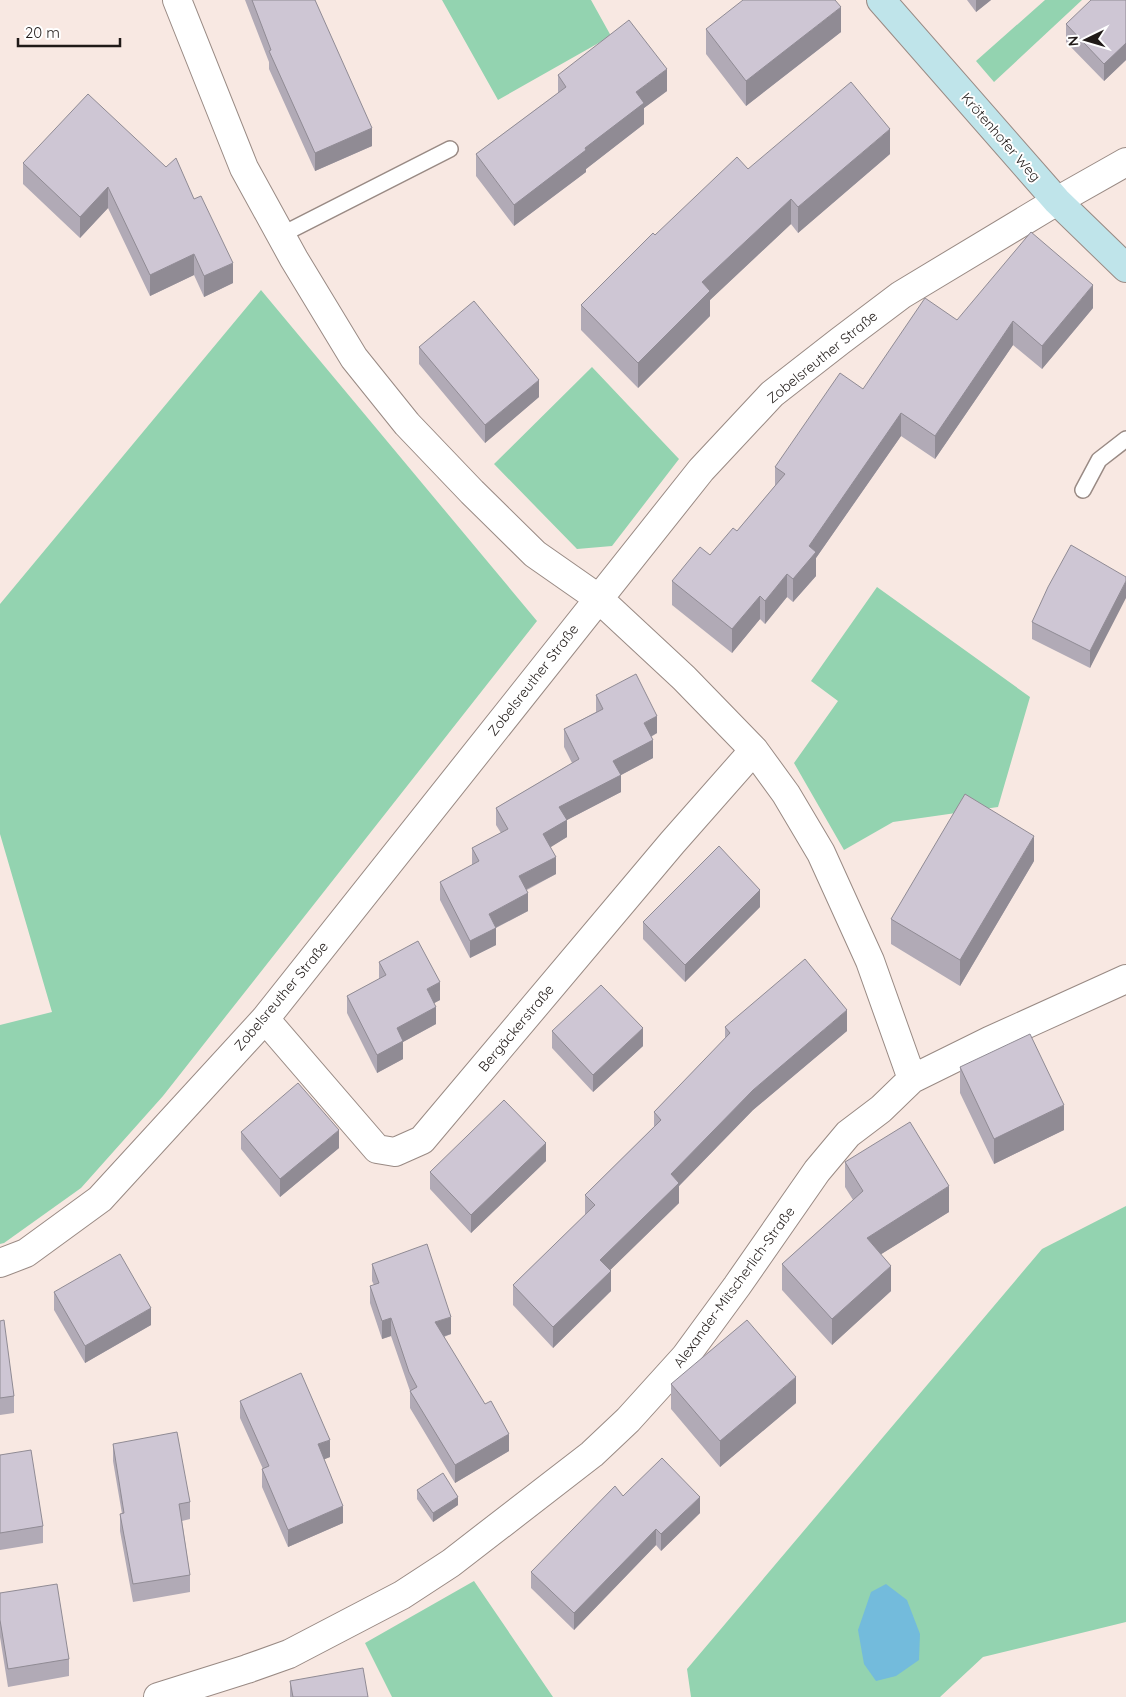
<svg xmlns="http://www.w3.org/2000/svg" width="1126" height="1697" font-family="Quicksand,sans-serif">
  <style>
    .green { fill: #93d3b0 }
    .water { fill: #73bbdc }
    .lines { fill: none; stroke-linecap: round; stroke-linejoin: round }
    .lane-casing { stroke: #998a84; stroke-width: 18 }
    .street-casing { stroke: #998a84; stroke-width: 30 }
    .secondary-casing { stroke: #998a84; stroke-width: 30 }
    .lane { stroke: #fff; stroke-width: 15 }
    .street { stroke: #fff; stroke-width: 28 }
    .secondary { stroke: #bfe4ea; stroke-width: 28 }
    .wall { fill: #b1aab6 }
    .shaded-wall { fill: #908b94 }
    .building { fill: #cec6d4; stroke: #908b94 }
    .labels { text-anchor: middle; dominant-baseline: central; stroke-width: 4; stroke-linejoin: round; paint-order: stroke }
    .street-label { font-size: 14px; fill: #201a18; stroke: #fff }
  </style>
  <rect width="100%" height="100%" fill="#f8e8e2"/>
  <path class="green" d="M 442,0 L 591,0 L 611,36 L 498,100 Z
    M 1045,0 L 1082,0 L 994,82 L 976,61 Z
    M 261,290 L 537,621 L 163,1096 L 81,1188 L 4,1243 L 0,1244 L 0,1025 L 52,1012 L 0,834 L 0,604 Z
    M 592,367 L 679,459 L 612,546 L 577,549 L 494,464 Z
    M 877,587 L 1030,697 L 998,807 L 893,822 L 844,850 L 794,763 L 838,701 L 811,681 Z
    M 1126,1206 L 1126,1622 L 983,1657 L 940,1697 L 691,1697 L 687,1669 L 1042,1249 Z
    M 474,1581 L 553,1697 L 392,1697 L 365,1643 Z"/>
  <path class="water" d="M 886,1584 L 907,1600 L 920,1634 L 919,1660 L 896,1676 L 876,1681 L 864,1664 L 858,1630 L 871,1592 Z"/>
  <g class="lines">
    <g class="lane-casing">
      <path id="lane" d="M 281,235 L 450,149
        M 1083,490 L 1099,460 L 1126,439"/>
    </g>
    <g class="street-casing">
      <path id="street" d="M 177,0 L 244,168 L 294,259 L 354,358 L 407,424 L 472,492 L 535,554 L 598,598 L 684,678 L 754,750 L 786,794 L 821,853 L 870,961 L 912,1079
        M 265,1019 L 377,1149 L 395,1152 L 422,1140 L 672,843 L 754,750
        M 0,1263 L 26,1253 L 100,1199 L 265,1019 L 701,470 L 772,394 L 840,341 L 901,295 L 1057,201 L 1126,162
        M 158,1697 L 247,1669 L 289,1654 L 402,1595 L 451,1563 L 592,1454 L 628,1420 L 685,1357 L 737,1286 L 817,1171 L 848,1134 L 881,1109 L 912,1079 L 989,1041 L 1126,979"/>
    </g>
    <g class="secondary-casing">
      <path id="secondary" d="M 881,0 L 1057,201 L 1126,268"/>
    </g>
    <use href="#lane" class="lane"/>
    <use href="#street" class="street"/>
    <use href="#secondary" class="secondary"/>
  </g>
  <path class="wall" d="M 245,0 L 315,0 L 372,146 L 315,171 L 269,69 L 269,62 Z
    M 967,0 L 991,0 L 976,12 Z
    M 1126,0 L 1126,60 L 1104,81 L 1066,42 L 1066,24 Z
    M 706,29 L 841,32 L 746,106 L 706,54 Z
    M 558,75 L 667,91 L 644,108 L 644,124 L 586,169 L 586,172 L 514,226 L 476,176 L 476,154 L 558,93 Z
    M 890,154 L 798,233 L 791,224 L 710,300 L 710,316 L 638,388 L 581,330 L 581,305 L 655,235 L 748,169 Z
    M 23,163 L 194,199 L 233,283 L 204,297 L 194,275 L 150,296 L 108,208 L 80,238 L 23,184 Z
    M 1093,308 L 1042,369 L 1013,345 L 935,459 L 901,436 L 816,558 L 816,576 L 793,602 L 787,597 L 765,624 L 760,619 L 732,653 L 672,605 L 672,581 L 710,555 L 737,531 L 775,486 L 775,467 L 863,389 L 957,320 Z
    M 419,347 L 539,397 L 485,443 L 419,364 Z
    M 1126,577 L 1090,668 L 1032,639 L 1032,622 Z
    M 596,695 L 657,733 L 651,737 L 653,758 L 621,775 L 621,792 L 567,820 L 567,837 L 550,847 L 556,874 L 527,890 L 528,911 L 496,928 L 496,945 L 470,958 L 440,900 L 440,882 L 472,865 L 472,848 L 501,833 L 496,825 L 496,808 L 572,763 L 564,747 L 564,729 L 596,712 Z
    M 1034,861 L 960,986 L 891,944 L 891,919 Z
    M 760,907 L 685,982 L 643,939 L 643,922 Z
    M 379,962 L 440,1000 L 434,1003 L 436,1024 L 403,1042 L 403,1059 L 377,1073 L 347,1013 L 347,996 L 379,979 Z
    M 725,1027 L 847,1031 L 753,1110 L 679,1186 L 679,1203 L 610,1270 L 611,1291 L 553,1348 L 513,1305 L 513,1285 L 585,1215 L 585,1195 L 654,1127 L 654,1112 L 725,1039 Z
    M 552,1031 L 643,1046 L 593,1092 L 552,1048 Z
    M 960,1067 L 1064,1130 L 994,1164 L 960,1093 Z
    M 241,1132 L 339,1148 L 280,1197 L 241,1149 Z
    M 546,1161 L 471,1233 L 430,1189 L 430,1172 Z
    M 845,1162 L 949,1212 L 881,1254 L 891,1291 L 832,1345 L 782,1290 L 782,1264 L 853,1200 L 845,1187 Z
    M 372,1264 L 451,1334 L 444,1337 L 509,1451 L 455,1483 L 410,1408 L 410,1391 L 391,1336 L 382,1339 L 370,1303 L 370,1286 L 374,1285 L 372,1281 Z
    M 54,1292 L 151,1325 L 85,1363 L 54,1310 Z
    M 0,1321 L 14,1396 L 14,1413 L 0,1415 Z
    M 671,1384 L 796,1403 L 720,1467 L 671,1409 Z
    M 240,1401 L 330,1457 L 324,1459 L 343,1523 L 288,1547 L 262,1487 L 262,1469 L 263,1469 L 240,1418 Z
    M 113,1444 L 190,1502 L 190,1519 L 182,1521 L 190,1575 L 190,1592 L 133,1602 L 120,1531 L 120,1514 L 122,1514 L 113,1461 Z
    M 0,1455 L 43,1526 L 43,1543 L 0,1550 Z
    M 417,1490 L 458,1505 L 433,1522 L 417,1499 Z
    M 623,1496 L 700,1513 L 661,1551 L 656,1545 L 574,1630 L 531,1588 L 531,1572 Z
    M 0,1593 L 69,1659 L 69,1676 L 8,1687 L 0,1637 Z
    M 290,1681 L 368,1697 L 290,1697 Z"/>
  <path class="shaded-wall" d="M 976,0 L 991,0 L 976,12 Z
    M 841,7 L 841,32 L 746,106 L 746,81 Z
    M 1126,43 L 1126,60 L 1104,81 L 1104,64 Z
    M 667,69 L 667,91 L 644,108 L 644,124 L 586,169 L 586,172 L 514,226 L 514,205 L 585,148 L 636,92 Z
    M 372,128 L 372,146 L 315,171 L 315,153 Z
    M 890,129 L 890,154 L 798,233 L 798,207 Z
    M 108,187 L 108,208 L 80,238 L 80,217 Z
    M 791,199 L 791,224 L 710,300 L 710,316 L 638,388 L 638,363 L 702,282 Z
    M 194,254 L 194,275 L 150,296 L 150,275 Z
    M 233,263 L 233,283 L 204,297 L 204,276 Z
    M 1093,285 L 1093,308 L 1042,369 L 1042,346 Z
    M 1013,321 L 1013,345 L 935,459 L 935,436 Z
    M 539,380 L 539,397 L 485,443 L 485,425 Z
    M 901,413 L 901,436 L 816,558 L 816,576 L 793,602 L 793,579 L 809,546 Z
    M 787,574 L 787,597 L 765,624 L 765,601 Z
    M 1126,581 L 1126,598 L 1090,668 L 1090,651 Z
    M 760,596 L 760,619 L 732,653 L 732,629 Z
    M 657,716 L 657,733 L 644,740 L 644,723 Z
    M 653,740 L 653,758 L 621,775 L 621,792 L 567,820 L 567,837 L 543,852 L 543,834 L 559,807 L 613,761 Z
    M 1034,836 L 1034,861 L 960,986 L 960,960 Z
    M 556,857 L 556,874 L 519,893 L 519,876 Z
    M 760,890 L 760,907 L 685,982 L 685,965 Z
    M 528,893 L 528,911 L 491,930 L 496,928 L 496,945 L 470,958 L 470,941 L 489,914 Z
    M 440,982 L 440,1000 L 427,1007 L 427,989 Z
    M 436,1007 L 436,1024 L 403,1042 L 403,1059 L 377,1073 L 377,1055 L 397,1028 Z
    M 847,1010 L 847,1031 L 753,1110 L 679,1186 L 679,1203 L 600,1280 L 600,1260 L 671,1174 L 753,1090 Z
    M 643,1028 L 643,1046 L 593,1092 L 593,1075 Z
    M 1064,1105 L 1064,1130 L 994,1164 L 994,1139 Z
    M 339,1130 L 339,1148 L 280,1197 L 280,1179 Z
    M 546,1143 L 546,1161 L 471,1233 L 471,1215 Z
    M 949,1186 L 949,1212 L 867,1263 L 867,1238 Z
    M 891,1266 L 891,1291 L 832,1345 L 832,1319 Z
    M 611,1271 L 611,1291 L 553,1348 L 553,1327 Z
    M 151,1308 L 151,1325 L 85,1363 L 85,1346 Z
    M 451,1317 L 451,1334 L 435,1339 L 435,1322 Z
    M 391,1318 L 391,1336 L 382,1339 L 382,1321 Z
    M 796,1377 L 796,1403 L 720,1467 L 720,1441 Z
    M 509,1434 L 509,1451 L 455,1483 L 455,1465 Z
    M 330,1440 L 330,1457 L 318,1462 L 318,1444 Z
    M 458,1497 L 458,1505 L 433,1522 L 433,1513 Z
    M 700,1497 L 700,1513 L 661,1551 L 661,1534 Z
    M 343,1506 L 343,1523 L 288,1547 L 288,1530 Z
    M 656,1529 L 656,1545 L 574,1630 L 574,1613 Z"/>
  <path class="building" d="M 252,0 L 315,0 L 372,128 L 315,153 L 269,51 L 271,50 Z
    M 743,0 L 835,0 L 841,7 L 746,81 L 706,29 Z
    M 1091,0 L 1126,0 L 1126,43 L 1104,64 L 1066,24 Z
    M 629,20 L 667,69 L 636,92 L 644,103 L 585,148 L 586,150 L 514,205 L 476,154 L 566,87 L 558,75 Z
    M 851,82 L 890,129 L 798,207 L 791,199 L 702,282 L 710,291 L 638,363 L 581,305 L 653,233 L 655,235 L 737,157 L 748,169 Z
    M 88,94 L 166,167 L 176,158 L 194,199 L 201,196 L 233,263 L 204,276 L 194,254 L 150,275 L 108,187 L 80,217 L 23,163 Z
    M 1031,232 L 1093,285 L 1042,346 L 1013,321 L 935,436 L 901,413 L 809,546 L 816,552 L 793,579 L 787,574 L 765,601 L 760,596 L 732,629 L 672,581 L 700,547 L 710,555 L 733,528 L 737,531 L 785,474 L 775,467 L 840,373 L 863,389 L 925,298 L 957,320 Z
    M 474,301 L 539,380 L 485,425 L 419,347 Z
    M 1071,545 L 1126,577 L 1126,581 L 1090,651 L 1032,622 L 1048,587 Z
    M 636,674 L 657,716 L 644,723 L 653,740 L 613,761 L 621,775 L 559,807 L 567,820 L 543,834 L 556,857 L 519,876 L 528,893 L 489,914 L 496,928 L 470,941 L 440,882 L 479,861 L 472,848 L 508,829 L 496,808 L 579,759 L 564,729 L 603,709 L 596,695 Z
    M 965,794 L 1034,836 L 960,960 L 891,919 Z
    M 719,846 L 760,890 L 685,965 L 643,922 Z
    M 418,941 L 440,982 L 427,989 L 436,1007 L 397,1028 L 403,1041 L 377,1055 L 347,996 L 386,975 L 379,962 Z
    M 805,959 L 847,1010 L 753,1090 L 671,1174 L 679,1183 L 600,1260 L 611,1271 L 553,1327 L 513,1285 L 595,1205 L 585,1195 L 661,1120 L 654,1112 L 730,1033 L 725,1027 Z
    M 601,985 L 643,1028 L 593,1075 L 552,1031 Z
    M 1030,1034 L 1064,1105 L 994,1139 L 960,1067 Z
    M 298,1083 L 339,1130 L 280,1179 L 241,1132 Z
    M 504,1100 L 546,1143 L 471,1215 L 430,1172 Z
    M 910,1122 L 949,1186 L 867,1238 L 891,1266 L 832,1319 L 782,1264 L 863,1191 L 845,1162 Z
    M 427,1244 L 451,1317 L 435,1322 L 485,1404 L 491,1401 L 509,1434 L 455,1465 L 410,1391 L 417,1387 L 409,1372 L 391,1318 L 382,1321 L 370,1286 L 379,1283 L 372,1264 Z
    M 120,1254 L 151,1308 L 85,1346 L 54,1292 Z
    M 4,1320 L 14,1396 L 0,1398 L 0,1321 Z
    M 747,1320 L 796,1377 L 720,1441 L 671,1384 Z
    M 301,1373 L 330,1440 L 318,1444 L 343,1506 L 288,1530 L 262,1469 L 269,1466 L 240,1401 Z
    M 177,1432 L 190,1502 L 179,1504 L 190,1575 L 133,1584 L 120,1514 L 124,1513 L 113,1444 Z
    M 31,1450 L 43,1526 L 0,1533 L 0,1455 Z
    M 662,1458 L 700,1497 L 661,1534 L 656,1529 L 574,1613 L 531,1572 L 615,1486 L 623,1496 Z
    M 443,1473 L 458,1497 L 433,1513 L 417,1490 Z
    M 57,1584 L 69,1659 L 8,1669 L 0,1620 L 0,1593 Z
    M 363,1668 L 368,1697 L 293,1697 L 290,1681 Z"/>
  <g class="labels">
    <g class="street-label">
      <text transform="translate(1001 137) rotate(49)">Krötenhofer Weg</text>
      <text transform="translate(822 357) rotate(-39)">Zobelsreuther Straße</text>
      <text transform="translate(533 680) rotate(-52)">Zobelsreuther Straße</text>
      <text transform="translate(281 996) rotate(-50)">Zobelsreuther Straße</text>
      <text transform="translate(516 1028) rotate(-50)">Bergäckerstraße</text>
      <text transform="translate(734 1287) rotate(-54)">Alexander-Mitscherlich-Straße</text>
    </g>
  </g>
  <g transform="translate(1086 40) rotate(265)" stroke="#ffffff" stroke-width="4" paint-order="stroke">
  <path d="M0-4L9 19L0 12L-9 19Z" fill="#201a18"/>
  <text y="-8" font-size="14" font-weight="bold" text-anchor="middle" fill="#201a18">N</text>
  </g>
  <path d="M18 38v8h102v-8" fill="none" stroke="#201a18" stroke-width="2.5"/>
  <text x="25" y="38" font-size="15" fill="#201a18" stroke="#ffffff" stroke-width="4" paint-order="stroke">20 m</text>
</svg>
